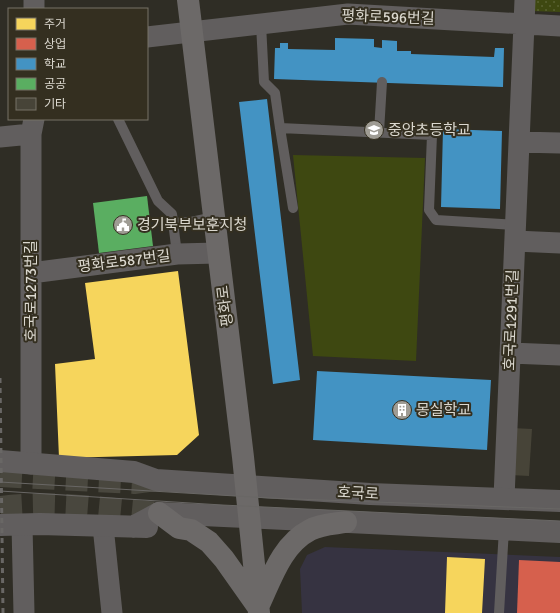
<svg xmlns="http://www.w3.org/2000/svg" width="560" height="613" font-family="Signika,'Noto Sans KR',sans-serif">
  <style>
    .commercial { fill: #363341 }
    .green { fill: #3e4811 }
    .park { fill: url(#park-dots) }
    .homes { fill: #f6d55c }
    .shops { fill: #d6604d }
    .schools { fill: #4393c3 }
    .public { fill: #5aae61 }
    .building { fill: #474438 }
    .lines { fill: none; stroke-linecap: round; stroke-linejoin: round }
    .tertiary-tunnel { stroke: #49473e; stroke-width: 22; stroke-dasharray: 22 11; stroke-linecap: butt }
    .service { stroke: #615e5e; stroke-width: 10 }
    .minor { stroke: #615e5e; stroke-width: 21 }
    .tertiary { stroke: #615e5e; stroke-width: 22 }
    .secondary { stroke: #6c6968; stroke-width: 22 }
    .tram { stroke: #696765; stroke-width: 1 }
    .rail { stroke: #696765; stroke-width: 3; stroke-dasharray: 5 5; stroke-linecap: butt }
    .labels { text-anchor: middle; dominant-baseline: central; stroke-width: 4; stroke-linejoin: round; paint-order: stroke }
    .street-label { font-size: 15px; fill: #dbd8cf; stroke: #342f20 }
    .poi-label { font-size: 15px; fill: #dbd8cf; stroke: #342f20; text-anchor: start }
  </style>
  <defs>
    <pattern id="park-dots" width="8" height="8" patternUnits="userSpaceOnUse"><rect width="8" height="8" fill="#3e4811"/><path d="M2 2h.1M6 6h.1" fill="none" stroke="#596233" stroke-width="1.8" stroke-linecap="round"/></pattern>
  </defs>
  <rect width="100%" height="100%" fill="#2f2d25"/>
  <path class="commercial" d="M 325,547 L 560,557 L 560,613 L 302,613 L 300,569 L 307,555 Z"/>
  <path class="green" d="M 293,155 L 425,158 L 416,361 L 313,356 Z"/>
  <path class="park" d="M 531,0 L 560,0 L 560,12 L 531,11 Z"/>
  <path class="homes" d="M 178,271 L 199,435 L 177,455 L 59,458 L 55,364 L 95,359 L 85,283 Z
    M 447,557 L 485,559 L 482,613 L 445,613 Z"/>
  <path class="shops" d="M 519,560 L 560,562 L 560,613 L 517,613 Z"/>
  <path class="schools" d="M 335,38 L 374,39 L 374,47 L 382,48 L 382,40 L 397,41 L 397,51 L 411,51 L 411,54 L 494,57 L 495,48 L 504,48 L 503,87 L 274,79 L 275,48 L 280,48 L 280,43 L 288,43 L 288,49 L 335,50 Z
    M 267,99 L 300,380 L 273,384 L 239,102 Z
    M 443,129 L 502,131 L 500,209 L 441,207 Z
    M 317,371 L 491,380 L 487,450 L 313,440 Z"/>
  <path class="public" d="M 147,196 L 153,246 L 99,253 L 93,203 Z"/>
  <path class="building" d="M 512,428 L 532,429 L 529,476 L 510,475 Z"/>
  <g class="lines">
    <path class="tertiary-tunnel" d="M 0,476 L 134,483 L 156,480
      M 0,507 C 52,500 107,509 159,513"/>
    <path class="service" d="M 261,24 L 264,82 L 275,93 L 280,128 L 432,135 L 429,210 L 436,220 L 516,225
      M 118,119 L 158,201 L 172,214 L 177,254
      M 280,128 L 293,208
      M 379,132 L 382,82
      M 173,223 L 191,222 L 214,217
      M 499,613 L 504,529"/>
    <path class="minor" d="M 34,0 L 34,9
      M 147,37 L 348,14 L 560,26
      M 0,137 L 31,134
      M 519,142 L 560,143
      M 515,241 L 560,243
      M 31,273 L 177,254 L 218,253
      M 510,353 L 560,355
      M 31,464 L 31,134 L 34,119
      M 504,498 L 525,0
      M 22,525 L 24,613
      M 103,526 L 112,613"/>
    <path class="tertiary" d="M 0,461 L 134,472 L 156,480 L 370,494 L 560,501
      M 0,525 L 40,524 L 147,527
      M 133,527 L 159,513 L 560,532"/>
    <path class="secondary" d="M 188,0 L 243,457 L 259,613
      M 159,513 L 179,528 L 191,530 L 209,542 L 224,559 L 258,607 C 271,580 281,545 310,530 C 321,524 334,524 346,522"/>
    <path class="tram" d="M 0,482 L 269,498 L 560,509
      M 0,491 L 222,505 L 560,521"/>
    <path class="rail" d="M 0,378 L 3,613"/>
  </g>
  <defs>
    <g id="school-disc" transform="scale(1)"><circle r="9.5" fill="#9f9c94" stroke="#342f20"/><path d="M0-5L7-2L0 1L-7-2ZM-4 1L0 2.5L4 1V4Q0 6-4 4Z" fill="#fff"/></g>
    <g id="civic-disc" transform="scale(1)"><circle r="9.5" fill="#9f9c94" stroke="#342f20"/><path d="M-.6-6.5H3V-4.5H.6V-3L4-1V1h2V6H-6V1h2V-1L-.6-3ZM-1.2 2.5V6h2.4V2.5Z" fill="#fff"/></g>
    <g id="building-disc" transform="scale(1)"><circle r="9.5" fill="#9f9c94" stroke="#342f20"/><path d="M-4-6H4V6H1V3H-1V6H-4ZM-2.5-4.3h1.7v1.8h-1.7ZM.8-4.3h1.7v1.8H.8ZM-2.5-1h1.7V.8h-1.7ZM.8-1h1.7V.8H.8Z" fill="#fff"/></g>
  </defs>
  <g fill-rule="evenodd">
    <use href="#school-disc" x="374" y="130"/>
    <use href="#civic-disc" x="123" y="225"/>
    <use href="#building-disc" x="402" y="410"/>
  </g>
  <g class="labels">
    <g class="street-label">
      <text transform="translate(388 17) rotate(2)">평화로596번길</text>
      <text transform="translate(124 261) rotate(-7)">평화로587번길</text>
      <text transform="translate(31 291) rotate(-90)">호국로1273번길</text>
      <text transform="translate(225 306) rotate(-97)">평화로</text>
      <text transform="translate(511 320) rotate(-88)">호국로1291번길</text>
      <text transform="translate(358 493) rotate(3)">호국로</text>
    </g>
    <g class="poi-label">
      <text x="388" y="130">중앙초등학교</text>
      <text x="137" y="225">경기북부보훈지청</text>
      <text x="416" y="410">몽실학교</text>
    </g>
  </g>
  <rect x="8" y="8" width="140" height="112" fill="#342f20" stroke="#777366"/>
  <rect x="16" y="18" width="20" height="12" fill="#f6d55c" stroke="#777366"/>
  <text x="44" y="28" font-size="12" fill="#dbd8cf">주거</text>
  <rect x="16" y="38" width="20" height="12" fill="#d6604d" stroke="#777366"/>
  <text x="44" y="48" font-size="12" fill="#dbd8cf">상업</text>
  <rect x="16" y="58" width="20" height="12" fill="#4393c3" stroke="#777366"/>
  <text x="44" y="68" font-size="12" fill="#dbd8cf">학교</text>
  <rect x="16" y="78" width="20" height="12" fill="#5aae61" stroke="#777366"/>
  <text x="44" y="88" font-size="12" fill="#dbd8cf">공공</text>
  <rect x="16" y="98" width="20" height="12" fill="#474438" stroke="#777366"/>
  <text x="44" y="108" font-size="12" fill="#dbd8cf">기타</text>
</svg>
